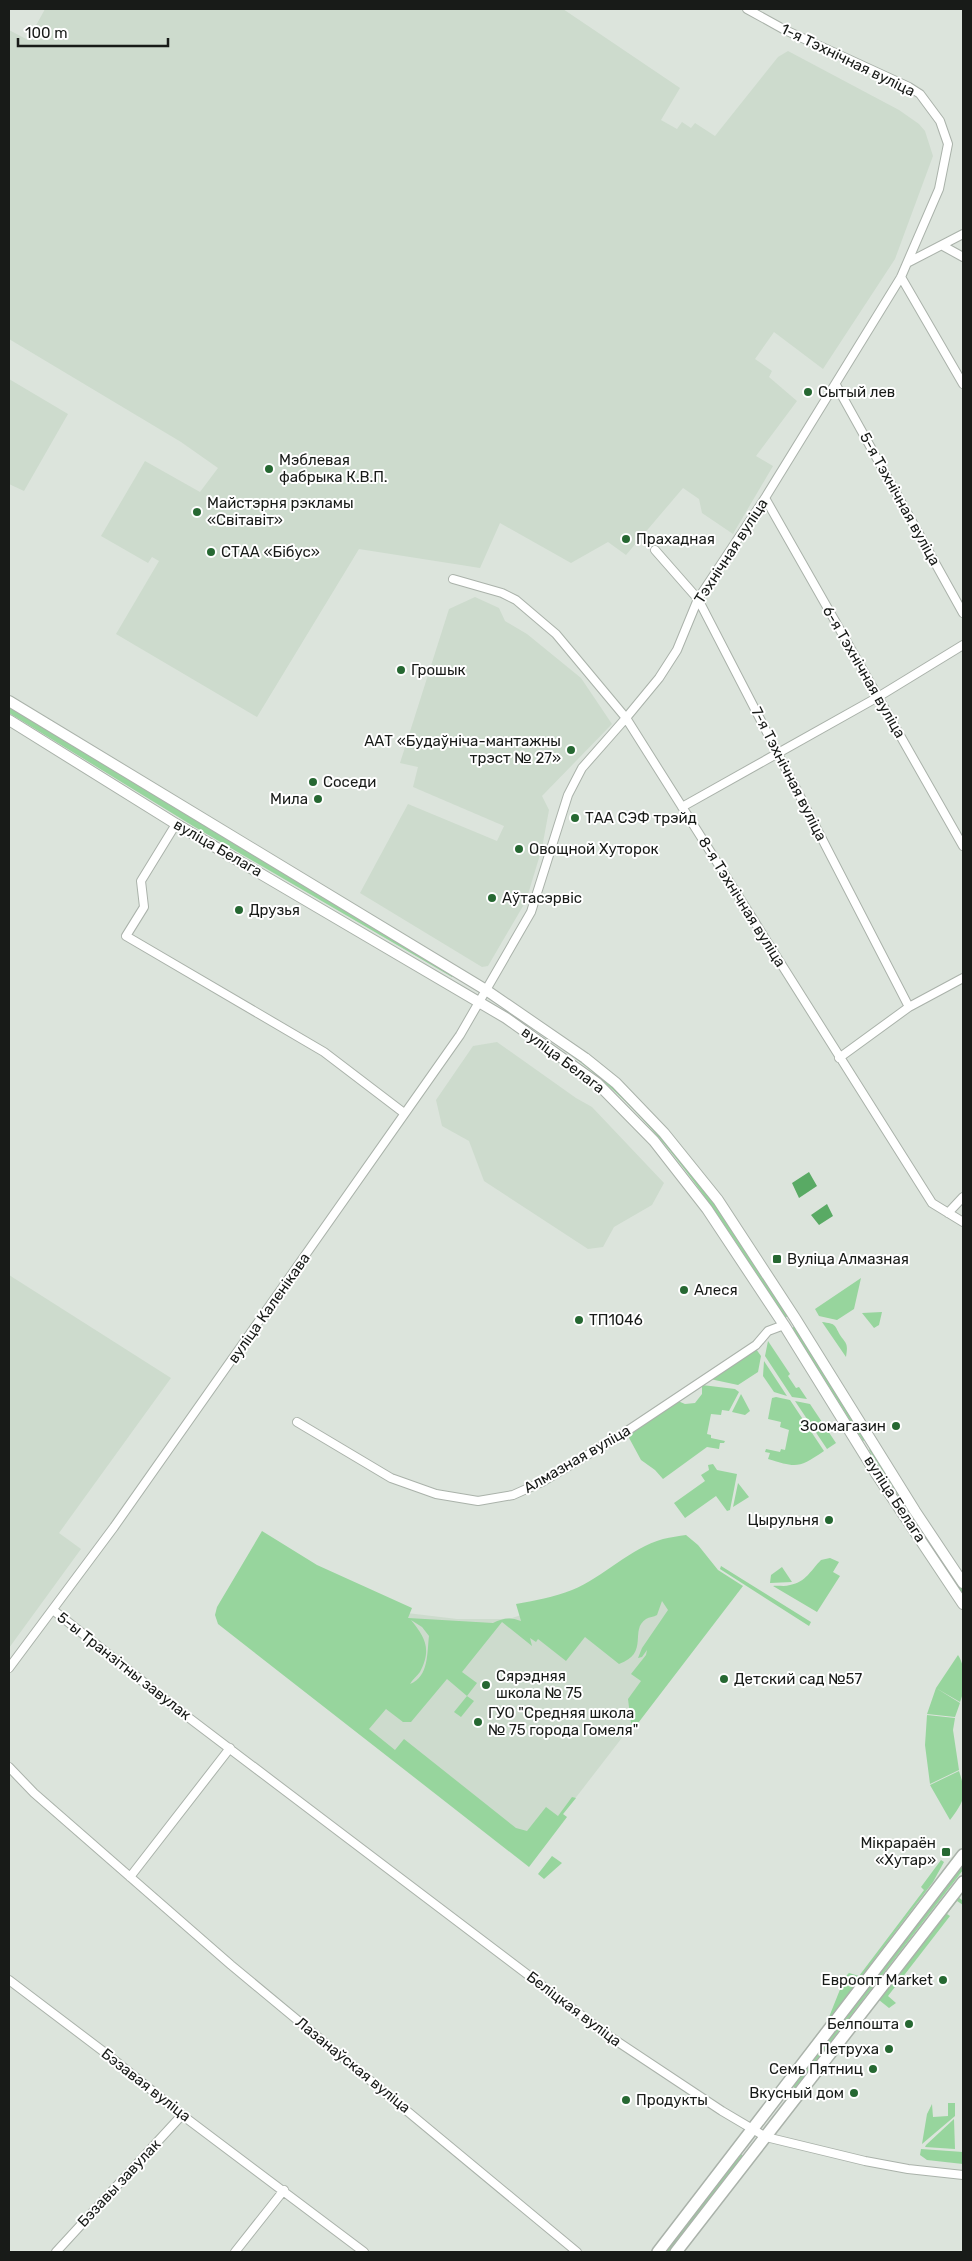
<svg xmlns="http://www.w3.org/2000/svg" width="972" height="2261" font-family="Rubik,sans-serif">
  <style>
    .built { fill: #cddbcd }
    .green { fill: #97d59d; fill-rule: evenodd }
    .water { fill: #59aa64 }
    .lines { fill: none; stroke-linecap: round; stroke-linejoin: round }
    .minor-casing { stroke: #aab2aa; stroke-width: 10 }
    .tertiary-casing { stroke: #aab2aa; stroke-width: 12 }
    .secondary-casing { stroke: #aab2aa; stroke-width: 14 }
    .minor { stroke: #fff; stroke-width: 8 }
    .tertiary { stroke: #fff; stroke-width: 10 }
    .secondary { stroke: #fff; stroke-width: 11 }
    .poi-dot { fill: #266832; stroke: #fff; stroke-width: 2 }
    .labels { text-anchor: middle; dominant-baseline: central; stroke-width: 4; stroke-linejoin: round; paint-order: stroke }
    .street-label { font-size: 15px; fill: #181b18; stroke: #fff }
    .poi-label { font-size: 15px; fill: #181b18; stroke: #fff; text-anchor: start }
  </style>
  <rect width="100%" height="100%" fill="#dce4dc"/>
  <path class="built" d="M 45,9 L 563,9 L 680,88 L 661,120 L 677,129 L 682,122 L 691,128 L 695,123 L 715,136 L 778,57 L 788,51 L 899,110 L 919,124 L 925,131 L 933,156 L 895,259 L 823,369 L 774,332 L 755,359 L 772,371 L 769,377 L 797,401 L 756,456 L 773,466 L 733,534 L 702,513 L 699,499 L 683,488 L 626,555 L 608,542 L 571,563 L 500,523 L 480,568 L 359,549 L 257,717 L 116,634 L 159,561 L 152,557 L 148,563 L 101,536 L 145,461 L 200,492 L 218,468 L 181,442 L 9,339 L 9,30 L 28,40 Z
    M 9,379 L 68,414 L 24,491 L 9,484 Z
    M 475,597 L 499,608 L 505,621 L 527,634 L 581,678 L 612,724 L 542,796 L 549,810 L 542,848 L 526,901 L 488,966 L 482,967 L 360,893 L 408,804 L 497,841 L 504,826 L 413,787 L 418,767 L 400,763 L 449,609 Z
    M 497,1042 L 576,1098 L 592,1107 L 664,1183 L 652,1205 L 614,1227 L 603,1247 L 588,1249 L 484,1181 L 469,1141 L 442,1126 L 436,1100 L 473,1046 Z
    M 9,1275 L 171,1378 L 59,1533 L 81,1549 L 9,1648 Z
    M 736,1590 L 530,1857 L 222,1617 L 407,1613 L 457,1619 L 501,1619 L 512,1618 L 574,1598 Z"/>
  <path class="green" d="M 9,705 L 454,974 L 452,977 L 193,826 L 9,713 Z
    M 513,1010 L 581,1057 L 636,1106 L 710,1195 L 789,1315 L 785,1318 C 731,1235 679,1147 603,1081 C 575,1056 543,1035 511,1014 Z
    M 861,1278 L 854,1309 L 837,1320 L 819,1316 L 815,1309 Z
    M 882,1312 L 879,1325 L 874,1328 L 862,1313 Z
    M 822,1322 C 836,1324 834,1324 840,1335 C 847,1345 848,1343 846,1357 Z
    M 795,1326 L 867,1438 L 863,1441 L 792,1328 Z
    M 768,1341 L 790,1374 L 788,1376 L 796,1388 L 799,1387 L 807,1399 L 792,1397 L 765,1356 Z
    M 756,1349 L 761,1356 L 758,1372 L 738,1385 L 710,1379 Z
    M 764,1361 L 787,1396 L 774,1392 L 763,1376 Z
    M 702,1385 L 735,1389 L 739,1392 L 729,1411 L 722,1410 L 721,1415 L 711,1414 L 707,1434 L 711,1435 L 711,1438 L 725,1441 L 724,1443 L 720,1443 L 719,1449 L 707,1447 L 663,1479 L 655,1470 L 641,1460 L 628,1436 L 678,1401 L 685,1404 L 695,1403 L 702,1394 Z
    M 741,1394 L 750,1411 L 745,1415 L 732,1412 Z
    M 776,1397 L 790,1400 L 824,1451 C 799,1468 797,1468 768,1459 L 770,1453 L 765,1452 L 766,1449 L 780,1452 L 781,1449 L 785,1450 L 789,1430 L 780,1427 L 781,1422 L 768,1419 L 772,1398 Z
    M 795,1401 L 810,1404 L 836,1443 L 827,1449 Z
    M 872,1447 L 963,1588 L 963,1596 L 869,1450 Z
    M 713,1464 L 717,1470 L 737,1474 L 730,1510 L 727,1511 L 716,1496 L 685,1518 L 674,1503 L 705,1481 L 701,1475 L 709,1470 L 708,1465 Z
    M 738,1483 L 749,1497 L 733,1507 Z
    M 262,1531 L 317,1565 L 412,1608 L 408,1618 L 493,1623 C 503,1618 510,1617 521,1621 L 516,1604 C 534,1601 554,1597 572,1590 C 604,1577 630,1548 663,1539 C 671,1537 679,1536 686,1535 L 698,1545 L 718,1570 L 743,1586 L 632,1731 L 628,1699 L 641,1681 L 631,1674 L 646,1655 L 647,1650 L 642,1657 L 638,1658 L 642,1648 L 668,1610 L 662,1601 L 657,1615 C 654,1617 649,1617 646,1619 C 629,1630 650,1653 619,1664 L 585,1637 L 566,1661 L 538,1639 L 536,1642 L 530,1638 L 532,1646 L 502,1622 L 462,1672 L 477,1683 L 467,1696 L 474,1701 L 461,1717 L 454,1712 L 467,1696 L 447,1679 L 411,1722 L 403,1722 L 386,1709 L 369,1729 L 395,1750 L 404,1739 L 516,1828 L 527,1831 L 546,1807 L 558,1816 L 572,1797 L 576,1798 L 563,1814 L 567,1817 L 529,1867 L 218,1624 L 215,1615 L 217,1607 ZM 411,1620 L 422,1627 L 429,1636 C 427,1652 429,1677 410,1684 C 412,1680 417,1676 420,1672 C 432,1649 425,1637 411,1620 Z
    M 830,1558 L 839,1562 L 833,1572 L 840,1576 L 817,1612 L 773,1586 C 778,1585 784,1587 790,1585 C 806,1582 811,1570 821,1560 Z
    M 721,1566 L 811,1622 L 809,1626 L 720,1569 Z
    M 782,1567 L 792,1582 L 770,1583 L 771,1575 Z
    M 958,1655 C 966,1667 966,1688 960,1702 L 936,1688 Z
    M 936,1688 L 960,1703 L 955,1717 L 927,1714 Z
    M 927,1715 L 955,1718 L 953,1730 L 959,1770 L 930,1784 L 925,1745 Z
    M 959,1771 C 967,1795 965,1800 950,1820 L 930,1785 Z
    M 552,1856 L 562,1863 L 544,1879 L 538,1874 Z
    M 941,1860 L 944,1862 L 933,1882 L 827,2022 L 845,1977 L 849,1973 L 859,1976 L 924,1890 L 921,1887 Z
    M 963,1863 L 963,1870 L 795,2088 L 792,2086 Z
    M 957,1896 L 963,1901 L 963,1905 L 957,1901 L 947,1914 L 950,1916 L 888,1996 L 896,2003 L 889,2008 L 879,2000 Z
    M 948,2103 L 955,2103 L 955,2116 L 922,2144 L 927,2114 L 932,2104 L 933,2117 L 948,2116 Z
    M 954,2119 L 955,2149 L 925,2147 L 926,2145 Z
    M 921,2149 L 963,2152 L 963,2164 L 927,2160 L 920,2155 Z
    M 739,2152 L 743,2156 L 668,2252 L 661,2252 Z"/>
  <path class="water" d="M 809,1172 L 817,1186 L 799,1198 L 792,1183 Z
    M 827,1204 L 833,1216 L 819,1225 L 811,1215 Z"/>
  <g class="lines">
    <g class="minor-casing">
      <path id="minor" d="M 747,9 L 785,30 L 909,87 L 920,94 L 940,121 L 948,144 L 939,189 L 907,263
        M 943,246 L 963,257
        M 901,277 L 963,384
        M 836,385 L 963,613
        M 765,498 L 963,846
        M 655,550 L 698,599 L 909,1007
        M 453,579 L 502,593 L 516,600 L 556,634 L 626,718 L 932,1203 L 963,1222
        M 682,807 L 878,697 L 963,645
        M 176,824 L 141,881 L 144,907 L 126,936 L 324,1052 L 404,1113
        M 839,1058 L 909,1007 L 963,978
        M 948,1213 L 963,1197
        M 297,1422 L 391,1478 L 436,1494 L 478,1501 L 513,1495 L 542,1482 L 621,1435 L 756,1345 L 768,1331 L 784,1325
        M 53,1610 L 176,1708 L 606,2034 L 722,2111 L 766,2137 L 865,2161 L 908,2169 L 963,2175
        M 9,1668 L 114,1527 L 460,1035 L 531,912 L 568,795 L 582,768 L 626,718 L 659,678 L 677,650 L 698,599 L 765,498 L 901,277 L 907,263 L 963,234
        M 9,1767 L 34,1793 L 231,1965 L 577,2252
        M 130,1877 L 230,1748
        M 9,1980 L 108,2055 L 182,2115 L 364,2252
        M 56,2252 L 182,2115
        M 235,2252 L 284,2190"/>
    </g>
    <g class="tertiary-casing">
      <path id="tertiary" d="M 9,701 L 486,990 L 585,1058 L 616,1083 L 664,1133 L 718,1200 L 795,1318 L 915,1511 L 963,1583
        M 9,720 L 176,824 L 506,1018 L 597,1083 L 654,1141 L 707,1209 L 784,1325 L 877,1475 L 963,1604"/>
    </g>
    <g class="secondary-casing">
      <path id="secondary" d="M 658,2252 L 963,1855
        M 676,2252 L 963,1882"/>
    </g>
    <use href="#minor" class="minor"/>
    <use href="#tertiary" class="tertiary"/>
    <use href="#secondary" class="secondary"/>
  </g>
  <g class="poi-dot">
    <circle cx="808" cy="392" r="5"/>
    <circle cx="269" cy="469" r="5"/>
    <circle cx="197" cy="512" r="5"/>
    <circle cx="626" cy="539" r="5"/>
    <circle cx="211" cy="552" r="5"/>
    <circle cx="401" cy="670" r="5"/>
    <circle cx="571" cy="750" r="5"/>
    <circle cx="313" cy="782" r="5"/>
    <circle cx="318" cy="799" r="5"/>
    <circle cx="575" cy="818" r="5"/>
    <circle cx="519" cy="849" r="5"/>
    <circle cx="492" cy="898" r="5"/>
    <circle cx="239" cy="910" r="5"/>
    <rect x="772" y="1254" width="10" height="10" rx="2.5"/>
    <circle cx="684" cy="1290" r="5"/>
    <circle cx="579" cy="1320" r="5"/>
    <circle cx="896" cy="1426" r="5"/>
    <circle cx="829" cy="1520" r="5"/>
    <circle cx="724" cy="1679" r="5"/>
    <circle cx="486" cy="1685" r="5"/>
    <circle cx="478" cy="1722" r="5"/>
    <rect x="941" y="1847" width="10" height="10" rx="2.5"/>
    <circle cx="943" cy="1980" r="5"/>
    <circle cx="909" cy="2024" r="5"/>
    <circle cx="889" cy="2049" r="5"/>
    <circle cx="873" cy="2069" r="5"/>
    <circle cx="854" cy="2093" r="5"/>
    <circle cx="626" cy="2100" r="5"/>
  </g>
  <g class="labels">
    <g class="street-label">
      <text transform="translate(848 60) rotate(26)">1-я Тэхнічная вуліца</text>
      <text transform="translate(900 499) rotate(61)">5-я Тэхнічная вуліца</text>
      <text transform="translate(731 551) rotate(-57)">Тэхнічная вуліца</text>
      <text transform="translate(864 672) rotate(60)">6-я Тэхнічная вуліца</text>
      <text transform="translate(789 774) rotate(63)">7-я Тэхнічная вуліца</text>
      <text transform="translate(218 848) rotate(30)">вуліца Белага</text>
      <text transform="translate(742 902) rotate(58)">8-я Тэхнічная вуліца</text>
      <text transform="translate(563 1060) rotate(37)">вуліца Белага</text>
      <text transform="translate(269 1308) rotate(-55)">вуліца Каленікава</text>
      <text transform="translate(577 1459) rotate(-30)">Алмазная вуліца</text>
      <text transform="translate(895 1499) rotate(57)">вуліца Белага</text>
      <text transform="translate(124 1666) rotate(38)">5-ы Транзітны завулак</text>
      <text transform="translate(574 2009) rotate(37)">Беліцкая вуліца</text>
      <text transform="translate(353 2065) rotate(39)">Лазанаўская вуліца</text>
      <text transform="translate(146 2085) rotate(38)">Бэзавая вуліца</text>
      <text transform="translate(119 2183) rotate(-47)">Бэзавы завулак</text>
    </g>
    <g class="poi-label">
      <text x="818" y="392">Сытый лев</text>
      <text x="279" y="460">Мэблевая<tspan x="279" dy="17">фабрыка К.В.П.</tspan></text>
      <text x="207" y="503">Майстэрня рэкламы<tspan x="207" dy="17">«Світавіт»</tspan></text>
      <text x="636" y="539">Прахадная</text>
      <text x="221" y="552">СТАА «Бібус»</text>
      <text x="411" y="670">Грошык</text>
      <text x="561" y="741" text-anchor="end">ААТ «Будаўніча-мантажны<tspan x="561" dy="17">трэст № 27»</tspan></text>
      <text x="323" y="782">Соседи</text>
      <text x="308" y="799" text-anchor="end">Мила</text>
      <text x="585" y="818">ТАА СЭФ трэйд</text>
      <text x="529" y="849">Овощной Хуторок</text>
      <text x="502" y="898">Аўтасэрвіс</text>
      <text x="249" y="910">Друзья</text>
      <text x="787" y="1259">Вуліца Алмазная</text>
      <text x="694" y="1290">Алеся</text>
      <text x="589" y="1320">ТП1046</text>
      <text x="886" y="1426" text-anchor="end">Зоомагазин</text>
      <text x="819" y="1520" text-anchor="end">Цырульня</text>
      <text x="496" y="1676">Сярэдняя<tspan x="496" dy="17">школа № 75</tspan></text>
      <text x="734" y="1679">Детский сад №57</text>
      <text x="488" y="1713">ГУО "Средняя школа<tspan x="488" dy="17">№ 75 города Гомеля"</tspan></text>
      <text x="936" y="1843" text-anchor="end">Мікрараён<tspan x="936" dy="17">«Хутар»</tspan></text>
      <text x="933" y="1980" text-anchor="end">Евроопт Market</text>
      <text x="899" y="2024" text-anchor="end">Белпошта</text>
      <text x="879" y="2049" text-anchor="end">Петруха</text>
      <text x="863" y="2069" text-anchor="end">Семь Пятниц</text>
      <text x="844" y="2093" text-anchor="end">Вкусный дом</text>
      <text x="636" y="2100">Продукты</text>
    </g>
  </g>
  <rect width="972" height="2261" fill="none" stroke="#181b18" stroke-width="20"/>
  <path d="M18 38v8h150v-8" fill="none" stroke="#181b18" stroke-width="2.5"/>
  <text x="25" y="38" font-size="15" fill="#181b18" stroke="#ffffff" stroke-width="4" paint-order="stroke">100 m</text>
</svg>
